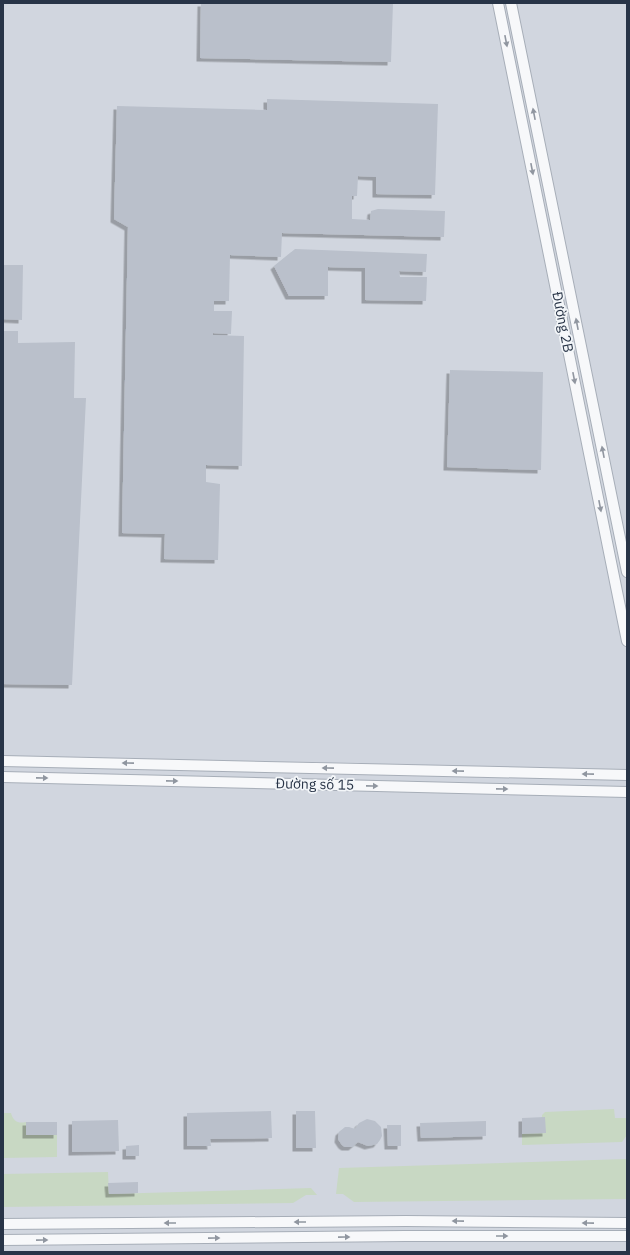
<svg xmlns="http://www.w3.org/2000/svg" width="630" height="1255" font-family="'IBM Plex Sans',sans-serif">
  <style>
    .built { fill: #d1d6df }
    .green { fill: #c8d8c3 }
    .building { fill: #bac0cb; filter: url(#shadow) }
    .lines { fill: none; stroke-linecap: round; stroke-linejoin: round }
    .minor-casing { stroke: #a7aeb8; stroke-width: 12 }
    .minor { stroke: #f7f8fa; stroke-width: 10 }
    .oneway { fill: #9096a0 }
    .labels { text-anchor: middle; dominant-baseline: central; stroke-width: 3.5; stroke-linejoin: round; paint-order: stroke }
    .street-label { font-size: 14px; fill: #283447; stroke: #f3f6f9 }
  </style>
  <defs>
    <filter id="shadow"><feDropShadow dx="-3.5" dy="3.5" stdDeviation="0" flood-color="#0004"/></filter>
  </defs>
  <rect width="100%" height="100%" fill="#e3e7ed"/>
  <path class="built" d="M 3,3 L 627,3 L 627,1252 L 3,1252 Z"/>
  <path class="green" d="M 614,1109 L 615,1118 L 627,1118 L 627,1135 L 622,1142 L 522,1145 L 522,1134 L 542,1117 L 542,1115 L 545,1112 Z
    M 3,1113 L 11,1113 C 13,1121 18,1124 26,1122 L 26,1135 L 57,1135 L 57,1157 L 3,1158 Z
    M 626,1159 L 626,1199 L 354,1202 L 343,1194 L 336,1194 L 339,1168 Z
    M 108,1172 L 109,1194 L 311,1188 L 317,1195 L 306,1195 L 293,1203 L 3,1207 L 3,1174 Z"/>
  <path class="building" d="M 201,3 L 393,3 L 391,62 L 200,58 Z
    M 267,99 L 438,104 L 435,195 L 376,194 L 376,177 L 358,176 L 357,196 L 352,196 L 352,219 L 370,220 L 371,211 L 378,209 L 445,211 L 444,237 L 282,233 L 281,257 L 230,255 L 229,301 L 214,301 L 214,311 L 232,311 L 231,334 L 213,333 L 213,335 L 244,336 L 242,466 L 206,465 L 206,482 L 220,484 L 218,560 L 164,559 L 165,534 L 122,533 L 128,227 L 114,219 L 117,106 L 267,110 Z
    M 295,249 L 427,254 L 426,272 L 399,271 L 400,277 L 427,277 L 426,301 L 365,300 L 365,268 L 328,267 L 328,296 L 289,296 L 274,266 Z
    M 3,265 L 23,265 L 22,320 L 3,319 Z
    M 3,331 L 18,331 L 18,343 L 75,342 L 74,398 L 86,398 L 72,685 L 3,684 Z
    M 450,370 L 543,372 L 541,470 L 447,467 Z
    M 271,1111 L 272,1138 L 210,1139 L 211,1146 L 187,1146 L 187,1113 Z
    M 296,1111 L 315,1111 L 316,1148 L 296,1148 Z
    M 545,1117 L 546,1133 L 522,1134 L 522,1118 Z
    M 367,1119 L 375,1121 L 381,1127 L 382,1136 L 380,1140 L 377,1144 L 368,1146 L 358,1142 L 352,1147 L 345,1147 L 342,1145 L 338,1139 L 339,1132 L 345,1127 L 349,1127 L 355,1129 L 359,1123 Z
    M 118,1120 L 119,1151 L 72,1152 L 72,1121 Z
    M 486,1121 L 486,1136 L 421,1138 L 420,1123 Z
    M 26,1122 L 57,1122 L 57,1135 L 26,1135 Z
    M 387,1125 L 401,1125 L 401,1146 L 388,1146 Z
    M 139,1145 L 139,1156 L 126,1156 L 126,1146 Z
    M 138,1182 L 138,1193 L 109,1194 L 108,1183 Z"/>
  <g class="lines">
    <g class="minor-casing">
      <path id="minor" d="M 498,3 L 627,641
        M 511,3 L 627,572
        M 3,761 L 627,775
        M 3,777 L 627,792
        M 3,1224 L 406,1221 L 627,1223
        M 3,1240 L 405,1236 L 627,1236"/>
    </g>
    <use href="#minor" class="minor"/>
  </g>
  <defs><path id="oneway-solid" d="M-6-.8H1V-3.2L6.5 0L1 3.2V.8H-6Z"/></defs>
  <g class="oneway">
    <use href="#oneway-solid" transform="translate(506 41) rotate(79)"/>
    <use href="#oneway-solid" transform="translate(534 114) rotate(-101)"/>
    <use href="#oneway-solid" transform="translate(532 169) rotate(79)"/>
    <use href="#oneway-solid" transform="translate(577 324) rotate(-101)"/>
    <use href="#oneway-solid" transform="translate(574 378) rotate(79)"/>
    <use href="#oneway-solid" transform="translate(603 452) rotate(-101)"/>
    <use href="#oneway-solid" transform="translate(600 506) rotate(79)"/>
    <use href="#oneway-solid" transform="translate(128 763) rotate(-179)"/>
    <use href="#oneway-solid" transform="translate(328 768) rotate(-179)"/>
    <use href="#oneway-solid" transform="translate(458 771) rotate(-179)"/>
    <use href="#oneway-solid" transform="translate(588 774) rotate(-179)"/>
    <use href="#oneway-solid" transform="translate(42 778) rotate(1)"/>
    <use href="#oneway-solid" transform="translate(172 781) rotate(1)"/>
    <use href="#oneway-solid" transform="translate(372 786) rotate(1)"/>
    <use href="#oneway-solid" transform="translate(502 789) rotate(1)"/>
    <use href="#oneway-solid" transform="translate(458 1221) rotate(-179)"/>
    <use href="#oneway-solid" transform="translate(300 1222) rotate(180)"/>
    <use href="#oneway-solid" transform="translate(170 1223) rotate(180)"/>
    <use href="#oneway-solid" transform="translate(588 1223) rotate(-179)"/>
    <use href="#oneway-solid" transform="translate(502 1236)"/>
    <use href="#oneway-solid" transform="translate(344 1237) rotate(-1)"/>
    <use href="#oneway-solid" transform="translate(214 1238) rotate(-1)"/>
    <use href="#oneway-solid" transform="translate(42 1240) rotate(-1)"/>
  </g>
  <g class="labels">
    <g class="street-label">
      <text transform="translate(563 322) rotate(79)">Đường 2B</text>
      <text transform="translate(315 784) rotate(1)">Đường số 15</text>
    </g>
  </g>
  <rect width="630" height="1255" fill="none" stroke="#283447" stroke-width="8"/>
</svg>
